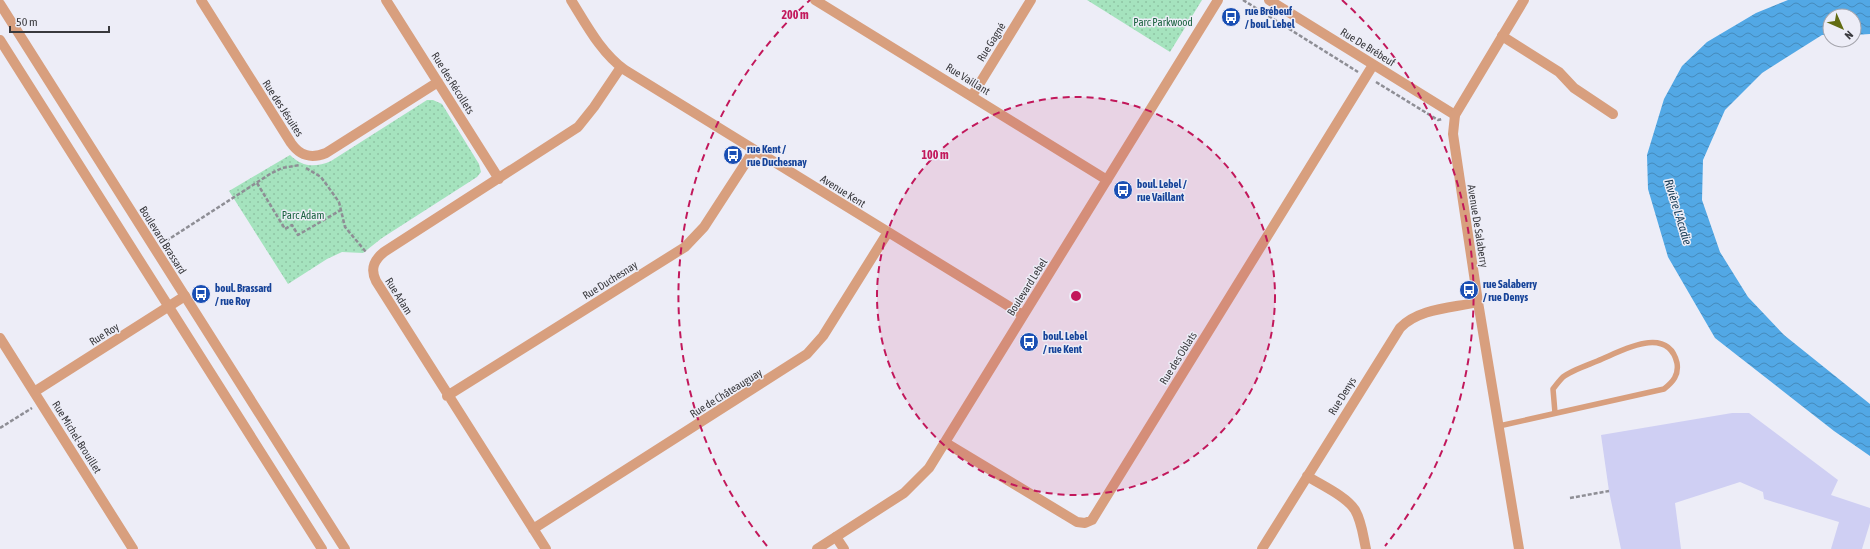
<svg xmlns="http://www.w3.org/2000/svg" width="1870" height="549" font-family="'Asap Condensed',sans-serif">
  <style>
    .green { fill: url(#green-dots) }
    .water { fill: url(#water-waves) }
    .building { fill: #cfcff3 }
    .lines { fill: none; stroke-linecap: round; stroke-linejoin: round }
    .path { stroke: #8e8e95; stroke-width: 2.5; stroke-dasharray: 4 2; stroke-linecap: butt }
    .service { stroke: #d89f7e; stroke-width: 5.5 }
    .minor { stroke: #d89f7e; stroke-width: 10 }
    .tertiary { stroke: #d89f7e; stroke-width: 10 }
    .ring { fill: none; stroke: #c2185b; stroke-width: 2; stroke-dasharray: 7 5 }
    .labels { text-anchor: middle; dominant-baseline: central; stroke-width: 3; stroke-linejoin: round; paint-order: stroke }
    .transit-label { font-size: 11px; font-weight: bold; fill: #164399; stroke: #ededf7; text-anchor: start }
    .park-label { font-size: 11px; fill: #1b6341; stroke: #ededf7 }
    .street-label { font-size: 11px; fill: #39393d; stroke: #ededf7 }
    .water-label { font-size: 12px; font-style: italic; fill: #163a53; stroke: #ededf7 }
    .centre { fill: #c2185b; stroke: #ededf7; stroke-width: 2 }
    .ring-label { font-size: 12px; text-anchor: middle; font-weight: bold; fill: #c2185b; stroke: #ededf7; stroke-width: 3; stroke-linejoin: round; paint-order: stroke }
  </style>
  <defs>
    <pattern id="green-dots" width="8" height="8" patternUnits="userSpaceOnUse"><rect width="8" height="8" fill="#a5e3be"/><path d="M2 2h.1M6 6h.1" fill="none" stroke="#8fc4a4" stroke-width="1.8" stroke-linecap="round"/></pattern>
    <pattern id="water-waves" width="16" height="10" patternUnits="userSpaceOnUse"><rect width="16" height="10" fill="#52a8e5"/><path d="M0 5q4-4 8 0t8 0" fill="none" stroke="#458abb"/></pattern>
  </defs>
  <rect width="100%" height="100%" fill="#ededf7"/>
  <path class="green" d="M 1087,0 L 1202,0 L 1170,52 Z
    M 427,100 L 433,100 L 442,104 L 479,164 L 481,172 L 477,177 L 382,238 L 363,253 L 342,252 L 327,259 L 288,284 L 229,191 L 290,155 C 302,167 315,168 331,161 Z"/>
  <path class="water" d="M 1788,0 L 1870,0 L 1870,34 L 1854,35 L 1854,16 L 1830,16 L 1830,35 L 1822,35 L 1762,73 L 1725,110 L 1703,160 L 1702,200 L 1720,252 L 1748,297 L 1784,335 L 1870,404 L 1870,456 L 1834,431 L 1715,338 L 1668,257 L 1648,189 L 1647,155 L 1664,99 L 1682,66 L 1707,42 L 1756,13 Z"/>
  <path class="building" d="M 1732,413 L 1749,413 L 1838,480 L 1831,495 L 1870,508 L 1870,523 L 1862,549 L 1831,549 L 1839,522 L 1764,499 L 1763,492 L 1740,482 L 1675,503 L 1681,549 L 1621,549 L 1609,491 L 1601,435 Z"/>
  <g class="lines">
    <path class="path" d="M 1243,0 L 1358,72
      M 1376,82 L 1438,120 L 1442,119
      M 306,168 L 321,177 L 334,195 L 339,202 L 345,227 L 366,252
      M 257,183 L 285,229 L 292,225 L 298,235 L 341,210
      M 166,241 L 270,174 L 282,168 L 300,165
      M 0,428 L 32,408
      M 1570,498 L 1609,491"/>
    <path class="service" d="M 1499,426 L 1664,389 C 1673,382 1679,375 1677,363 C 1668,325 1623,350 1602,359 C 1591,364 1572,370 1563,377 C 1559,381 1556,385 1553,389 L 1555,413"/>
    <path class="minor" d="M 201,0 L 291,143 C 300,156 311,159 326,153 L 438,82
      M 386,0 L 499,179
      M 571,0 C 586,24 601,53 625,70 L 1023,315
      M 815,0 L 1107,180
      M 1269,0 L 1455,115
      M 1502,36 L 1559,72 L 1574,88 L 1613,114
      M 972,96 L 1031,0
      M 0,338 L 133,549
      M 34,392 L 185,296
      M 447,396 L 685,247 L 704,227 L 754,150
      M 946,443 L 1077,522 L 1085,523 L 1092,520 L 1373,65
      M 1307,476 C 1321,485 1346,496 1355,510 C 1362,522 1363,536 1366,549
      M 533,529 L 807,354 L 823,336 L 888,232
      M 836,537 L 844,549
      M 546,549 L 376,281 C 370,269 374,260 384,252 L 578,127 L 594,107 L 621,67
      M 1262,549 L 1400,328 C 1419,308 1453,308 1478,302"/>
    <path class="tertiary" d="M 0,4 L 345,549
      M 0,40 L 322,549
      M 817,549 L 904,493 L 929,468 L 1218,0
      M 1519,549 L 1478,302 L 1453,134 L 1455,115 L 1524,0"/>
  </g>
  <circle cx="1076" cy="296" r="199" fill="#c2185b" fill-opacity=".12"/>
  <g class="ring">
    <circle cx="1076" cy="296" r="199"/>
    <path d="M767 546A398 398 0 0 1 810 0M1342 0A398 398 0 0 1 1385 546"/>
  </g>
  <defs>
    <g id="bus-disc" transform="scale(1)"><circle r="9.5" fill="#1a4fb4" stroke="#ededf7"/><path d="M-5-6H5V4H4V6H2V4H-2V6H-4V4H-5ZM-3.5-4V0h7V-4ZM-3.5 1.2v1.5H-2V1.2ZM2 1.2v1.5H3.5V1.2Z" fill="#fff"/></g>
  </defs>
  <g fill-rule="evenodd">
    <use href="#bus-disc" x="1231" y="17"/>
    <use href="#bus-disc" x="733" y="155"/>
    <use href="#bus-disc" x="1123" y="190"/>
    <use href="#bus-disc" x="1469" y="290"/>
    <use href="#bus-disc" x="201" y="294"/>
    <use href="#bus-disc" x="1029" y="342"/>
  </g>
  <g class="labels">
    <g class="transit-label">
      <text x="1245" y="11">rue Brébeuf<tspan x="1245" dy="13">/ boul. Lebel</tspan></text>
      <text x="747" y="149">rue Kent /<tspan x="747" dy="13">rue Duchesnay</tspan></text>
      <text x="1137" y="184">boul. Lebel /<tspan x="1137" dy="13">rue Vaillant</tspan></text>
      <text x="1483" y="284">rue Salaberry<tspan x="1483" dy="13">/ rue Denys</tspan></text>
      <text x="215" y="288">boul. Brassard<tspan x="215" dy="13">/ rue Roy</tspan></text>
      <text x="1043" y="336">boul. Lebel<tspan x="1043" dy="13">/ rue Kent</tspan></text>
    </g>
    <g class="park-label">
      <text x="1163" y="22">Parc Parkwood</text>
      <text x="303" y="215">Parc Adam</text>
    </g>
    <g class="street-label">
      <text transform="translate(991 42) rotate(-58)">Rue Gagné</text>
      <text transform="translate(1368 47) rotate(32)">Rue De Brébeuf</text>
      <text transform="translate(968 79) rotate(32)">Rue Vaillant</text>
      <text transform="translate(453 83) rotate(58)">Rue des Récollets</text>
      <text transform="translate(283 108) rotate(57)">Rue des Jésuites</text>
      <text transform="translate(843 191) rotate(32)">Avenue Kent</text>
      <text transform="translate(1478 226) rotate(81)">Avenue De Salaberry</text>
      <text transform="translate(163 240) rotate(58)">Boulevard Brassard</text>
      <text transform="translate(610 280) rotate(-32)">Rue Duchesnay</text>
      <text transform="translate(1027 287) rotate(-58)">Boulevard Lebel</text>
      <text transform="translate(399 296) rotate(58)">Rue Adam</text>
      <text transform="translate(104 334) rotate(-32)">Rue Roy</text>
      <text transform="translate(1178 358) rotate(-58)">Rue des Oblats</text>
      <text transform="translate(726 393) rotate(-32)">Rue de Châteauguay</text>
      <text transform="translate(1342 396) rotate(-58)">Rue Denys</text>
      <text transform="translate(77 437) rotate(58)">Rue Michel-Brouillet</text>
    </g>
    <g class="water-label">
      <text transform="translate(1678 212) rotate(73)">Rivière L'Acadie</text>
    </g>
  </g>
  <circle cx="1076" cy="296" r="6" class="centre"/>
  <g class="ring-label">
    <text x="795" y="19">200 m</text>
    <text x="935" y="159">100 m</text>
  </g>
  <g transform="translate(1842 28) rotate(135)"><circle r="19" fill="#ededf7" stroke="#a5a5ad"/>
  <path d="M0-3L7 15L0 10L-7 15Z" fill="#626c13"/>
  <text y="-6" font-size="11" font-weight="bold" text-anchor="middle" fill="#39393d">N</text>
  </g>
  <path d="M10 26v6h99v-6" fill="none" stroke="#39393d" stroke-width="2"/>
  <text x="16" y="26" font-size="12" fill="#39393d" stroke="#ededf7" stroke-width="3" paint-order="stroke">50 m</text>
</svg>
